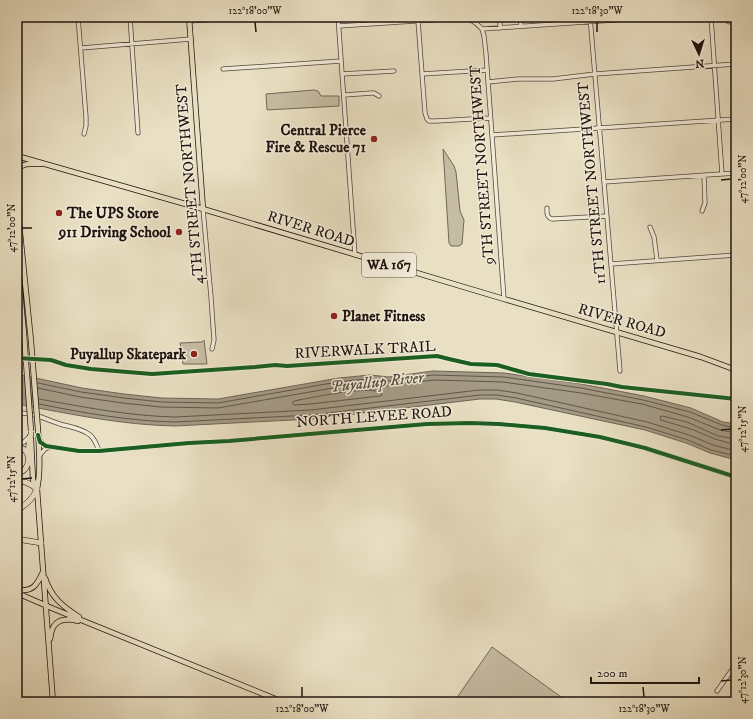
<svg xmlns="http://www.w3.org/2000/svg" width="753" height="719" font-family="'IM FELL DW Pica',serif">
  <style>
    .green { fill: #c6bca3; stroke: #726858 }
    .water { fill: #a49a85; stroke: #6e6455 }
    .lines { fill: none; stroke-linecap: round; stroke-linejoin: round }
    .shore { stroke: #61564a; stroke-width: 1 }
    .minor-casing { stroke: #51463b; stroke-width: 5 }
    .major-casing { stroke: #1e130e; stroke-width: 6 }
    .highway-casing { stroke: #1e130e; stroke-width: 6 }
    .minor { stroke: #f1ead7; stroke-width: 3.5 }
    .major { stroke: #e9dfc2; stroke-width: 4.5 }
    .highway { stroke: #e9dfc2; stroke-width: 5 }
    .major-bridge-casing { stroke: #1e130e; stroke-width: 6; stroke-linecap: butt }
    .major-bridge { stroke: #e9dfc2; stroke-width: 4.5 }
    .cycleway-casing { stroke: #f1ead7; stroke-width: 6 }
    .cycleway { stroke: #1b5e20; stroke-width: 4 }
    .ticks { fill: none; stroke: #1e130e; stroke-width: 1.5 }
    .poi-dot { fill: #8f2418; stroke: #f1ead7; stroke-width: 1.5 }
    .labels { text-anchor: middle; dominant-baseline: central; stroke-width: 3; stroke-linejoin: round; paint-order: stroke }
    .shield { fill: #f1ead7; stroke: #5d544a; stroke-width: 1 }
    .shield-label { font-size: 14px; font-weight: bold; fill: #1e130e }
    .poi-label { font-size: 15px; font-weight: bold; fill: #1e130e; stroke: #f1ead7; text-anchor: end }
    .street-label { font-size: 15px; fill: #1e130e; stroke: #f1ead7 }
    .water-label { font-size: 16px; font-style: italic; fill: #5a5044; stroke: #f1ead7 }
    .neatline { fill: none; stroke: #1e130e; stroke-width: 1.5 }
    .ticks-label { font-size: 10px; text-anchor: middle; fill: #1e130e }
  </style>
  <rect width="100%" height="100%" fill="#e9dfc2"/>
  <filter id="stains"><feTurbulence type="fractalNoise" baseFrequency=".005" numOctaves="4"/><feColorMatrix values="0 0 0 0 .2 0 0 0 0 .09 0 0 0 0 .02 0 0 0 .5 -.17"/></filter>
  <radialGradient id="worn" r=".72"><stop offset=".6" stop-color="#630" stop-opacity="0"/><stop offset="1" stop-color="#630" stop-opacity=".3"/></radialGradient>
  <path class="green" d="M 725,17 L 736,17 L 736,23 L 728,24 L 725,22 Z
    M 314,90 L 318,91 L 321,96 L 339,96 L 339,106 L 267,110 L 266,94 Z
    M 443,149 L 454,166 L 456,172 L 460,211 L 464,220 L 462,244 L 459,246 L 451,246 L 449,243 Z
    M 204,340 L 207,364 L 183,364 L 180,343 L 202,342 Z
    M 492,647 L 568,702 L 454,702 Z"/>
  <path class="water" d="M 433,371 L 504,373 L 582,384 L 644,396 L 691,408 L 723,422 L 736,424 L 736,460 L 710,453 L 686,443 L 645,430 L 515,402 L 496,399 L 480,399 L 312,419 L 175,426 C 122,425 70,414 17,404 L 17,374 L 82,388 L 124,394 L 162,398 L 218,399 L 339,378 L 370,375 L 389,377 Z"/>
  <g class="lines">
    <path class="shore" d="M 38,383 L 81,392 L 124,398 L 162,402 L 218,403 L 326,384 L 355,380 L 370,379 L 389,381 L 433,375 L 504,377 L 581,388 L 643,400 L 690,412 L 722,425 L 736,428
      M 38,388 L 80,397 L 123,403 L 161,407 L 218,408 L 327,389 L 355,385 L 370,384 L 389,386 L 433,380 L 503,382 L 581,393 L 642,404 L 688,417 L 720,430 L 736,433
      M 370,390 L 381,392 L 382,395 L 380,396 L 310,404 L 294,405 L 292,403 L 294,401 C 319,396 344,391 370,390 Z
      M 39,399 C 84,407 129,416 175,417 L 311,410 L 479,390 L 497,390 L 517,393 L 647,422 L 689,435 L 713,445 L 736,451
      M 39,404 C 84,413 129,421 175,422 L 311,415 L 480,395 L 497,395 L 516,398 L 646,427 L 688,440 L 711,450 L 736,456
      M 736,439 L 718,436 L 687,422 L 662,416 L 660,417 L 661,420 L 691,429 L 715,439 L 736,445"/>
    <g class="minor-casing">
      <path id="minor" d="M 78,17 L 86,117 L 86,126 L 84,134
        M 130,17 L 138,133
        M 338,17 L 355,255
        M 500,17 L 500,28
        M 520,17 L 521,26
        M 590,17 L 620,371
        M 711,17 L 722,174
        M 190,21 L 244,17
        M 418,21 L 425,113 L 427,119 L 429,121 L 436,121 L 490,118
        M 339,26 L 461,18 C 471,19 476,22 482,29 L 659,17
        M 482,29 L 484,36 L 486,54 L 504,299
        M 81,48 L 191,39
        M 223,69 L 341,61
        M 342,74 L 394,71
        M 422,74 L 487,70
        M 488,82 L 518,79 L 553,79 L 595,74 L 736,64
        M 344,95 L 372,93 L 374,93 L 379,96
        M 492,135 L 736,119
        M 604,182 L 736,173
        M 547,208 C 547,212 546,217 552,219 L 607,216
        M 203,209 L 211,297 L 214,340 L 212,349
        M 702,211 L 705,203 L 704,175
        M 650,227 L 654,237 L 657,260
        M 611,264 L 736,255
        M 17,413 C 33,412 45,419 60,424 C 70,427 81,428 90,435 C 95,439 97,445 99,451
        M 39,439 L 43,444 L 46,446 L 79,451 L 99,451 L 189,443 L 229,441 L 427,424 L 470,423 L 499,424 L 545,428 L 600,437 L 645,448 L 736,477
        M 17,445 L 24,442 L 29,437
        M 40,455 L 45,449 L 50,447
        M 717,691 L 736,664"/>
    </g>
    <g class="major-casing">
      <path id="major" d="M 189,17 L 203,209
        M 17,156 L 203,209 L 504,299 L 701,357 L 736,370
        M 17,170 C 23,162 32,164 41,164
        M 17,203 L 31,341
        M 17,260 L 24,334
        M 31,439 L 33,480 L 37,489 L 53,702
        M 37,489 C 41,470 39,450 38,430
        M 45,578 C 51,597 62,606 79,617
        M 17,590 C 33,592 37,585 43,572
        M 17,593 L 54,609 L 283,702
        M 50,639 C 51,635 51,630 54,626 C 59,618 71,619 78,621"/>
    </g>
    <g class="highway-casing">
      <path id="highway" d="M 17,446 L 25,450 L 28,455
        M 17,474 C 33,468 27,457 29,443 C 29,440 30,437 31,434
        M 17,480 C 25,481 31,484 37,489 C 33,499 26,505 17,510
        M 17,539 L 41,543"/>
    </g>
    <use href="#minor" class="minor"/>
    <use href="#major" class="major"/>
    <use href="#highway" class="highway"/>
    <g class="major-bridge-casing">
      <path id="major-bridge" d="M 24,334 L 31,431
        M 31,341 L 38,430"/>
    </g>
    <use href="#major-bridge" class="major-bridge"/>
    <g class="cycleway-casing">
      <path id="cycleway" d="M 17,358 L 51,360 L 66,365 L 91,369 L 152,374 L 255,367 L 275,365 L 287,366 L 437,356 L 449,359 L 471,364 L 497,365 L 529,374 L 607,384 L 622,387 L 736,399
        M 38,435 L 40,442 L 46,446 L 79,451 L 99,451 L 189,443 L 229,441 L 427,424 L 470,423 L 499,424 L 545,428 L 600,437 L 645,448 L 736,477"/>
    </g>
    <use href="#cycleway" class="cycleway"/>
  </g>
  <path class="ticks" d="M 255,22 L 256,32M 597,22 L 597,32M 721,180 L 731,179M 22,228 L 32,228M 721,430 L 731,429M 22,479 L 32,478M 721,681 L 731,680M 302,687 L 302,697M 643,687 L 644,697"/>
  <g class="poi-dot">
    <circle cx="374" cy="139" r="4"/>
    <circle cx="59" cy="213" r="4"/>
    <circle cx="179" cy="232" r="4"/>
    <circle cx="334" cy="316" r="4"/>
    <circle cx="194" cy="354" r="4"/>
  </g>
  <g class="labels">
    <rect class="shield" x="362" y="253" width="54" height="24" rx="3"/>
    <g class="shield-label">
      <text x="389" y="265">WA 167</text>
    </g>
    <g class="poi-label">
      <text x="366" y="130">Central Pierce<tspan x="366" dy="17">Fire &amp; Rescue 71</tspan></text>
      <text x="67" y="213" text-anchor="start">The UPS Store</text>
      <text x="171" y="232">911 Driving School</text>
      <text x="342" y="316" text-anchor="start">Planet Fitness</text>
      <text x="186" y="354">Puyallup Skatepark</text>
    </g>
    <g class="street-label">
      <text transform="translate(482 165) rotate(-94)">9TH STREET NORTHWEST</text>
      <text transform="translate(592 183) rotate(-95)">11TH STREET NORTHWEST</text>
      <text transform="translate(190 184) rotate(-95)">4TH STREET NORTHWEST</text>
      <text transform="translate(311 229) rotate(17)">RIVER ROAD</text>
      <text transform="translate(622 321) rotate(16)">RIVER ROAD</text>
      <text transform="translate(365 350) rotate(-3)">RIVERWALK TRAIL</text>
      <text transform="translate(374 417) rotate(-4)">NORTH LEVEE ROAD</text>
    </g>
    <g class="water-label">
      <text transform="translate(377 382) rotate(-6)">Puyallup River</text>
    </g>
  </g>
  <rect width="753" height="719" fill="none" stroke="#e9dfc2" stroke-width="44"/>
  <g transform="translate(699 54) rotate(176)" stroke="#f1ead7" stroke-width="3" paint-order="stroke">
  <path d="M0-3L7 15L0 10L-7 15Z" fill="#1e130e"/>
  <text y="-6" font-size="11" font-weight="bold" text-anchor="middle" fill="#1e130e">N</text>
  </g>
  <path d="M591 677v6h108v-6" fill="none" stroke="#1e130e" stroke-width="2"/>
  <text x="597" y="677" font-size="12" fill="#1e130e" stroke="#f1ead7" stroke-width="3" paint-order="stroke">200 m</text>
  <rect x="22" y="22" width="709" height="675" class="neatline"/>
  <g class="ticks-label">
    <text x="255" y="14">122°18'00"W</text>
    <text x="597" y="14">122°18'30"W</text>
    <text transform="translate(742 179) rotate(-90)" y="4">47°12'00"N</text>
    <text transform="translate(11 228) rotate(-90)" y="4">47°12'00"N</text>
    <text transform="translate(742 429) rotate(-90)" y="4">47°12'15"N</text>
    <text transform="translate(11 479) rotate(-90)" y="4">47°12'15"N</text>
    <text transform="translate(742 680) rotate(-90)" y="4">47°12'30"N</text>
    <text x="302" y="712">122°18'00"W</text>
    <text x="644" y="712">122°18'30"W</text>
  </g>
  <rect width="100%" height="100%" filter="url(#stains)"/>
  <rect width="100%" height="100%" fill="url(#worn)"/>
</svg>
